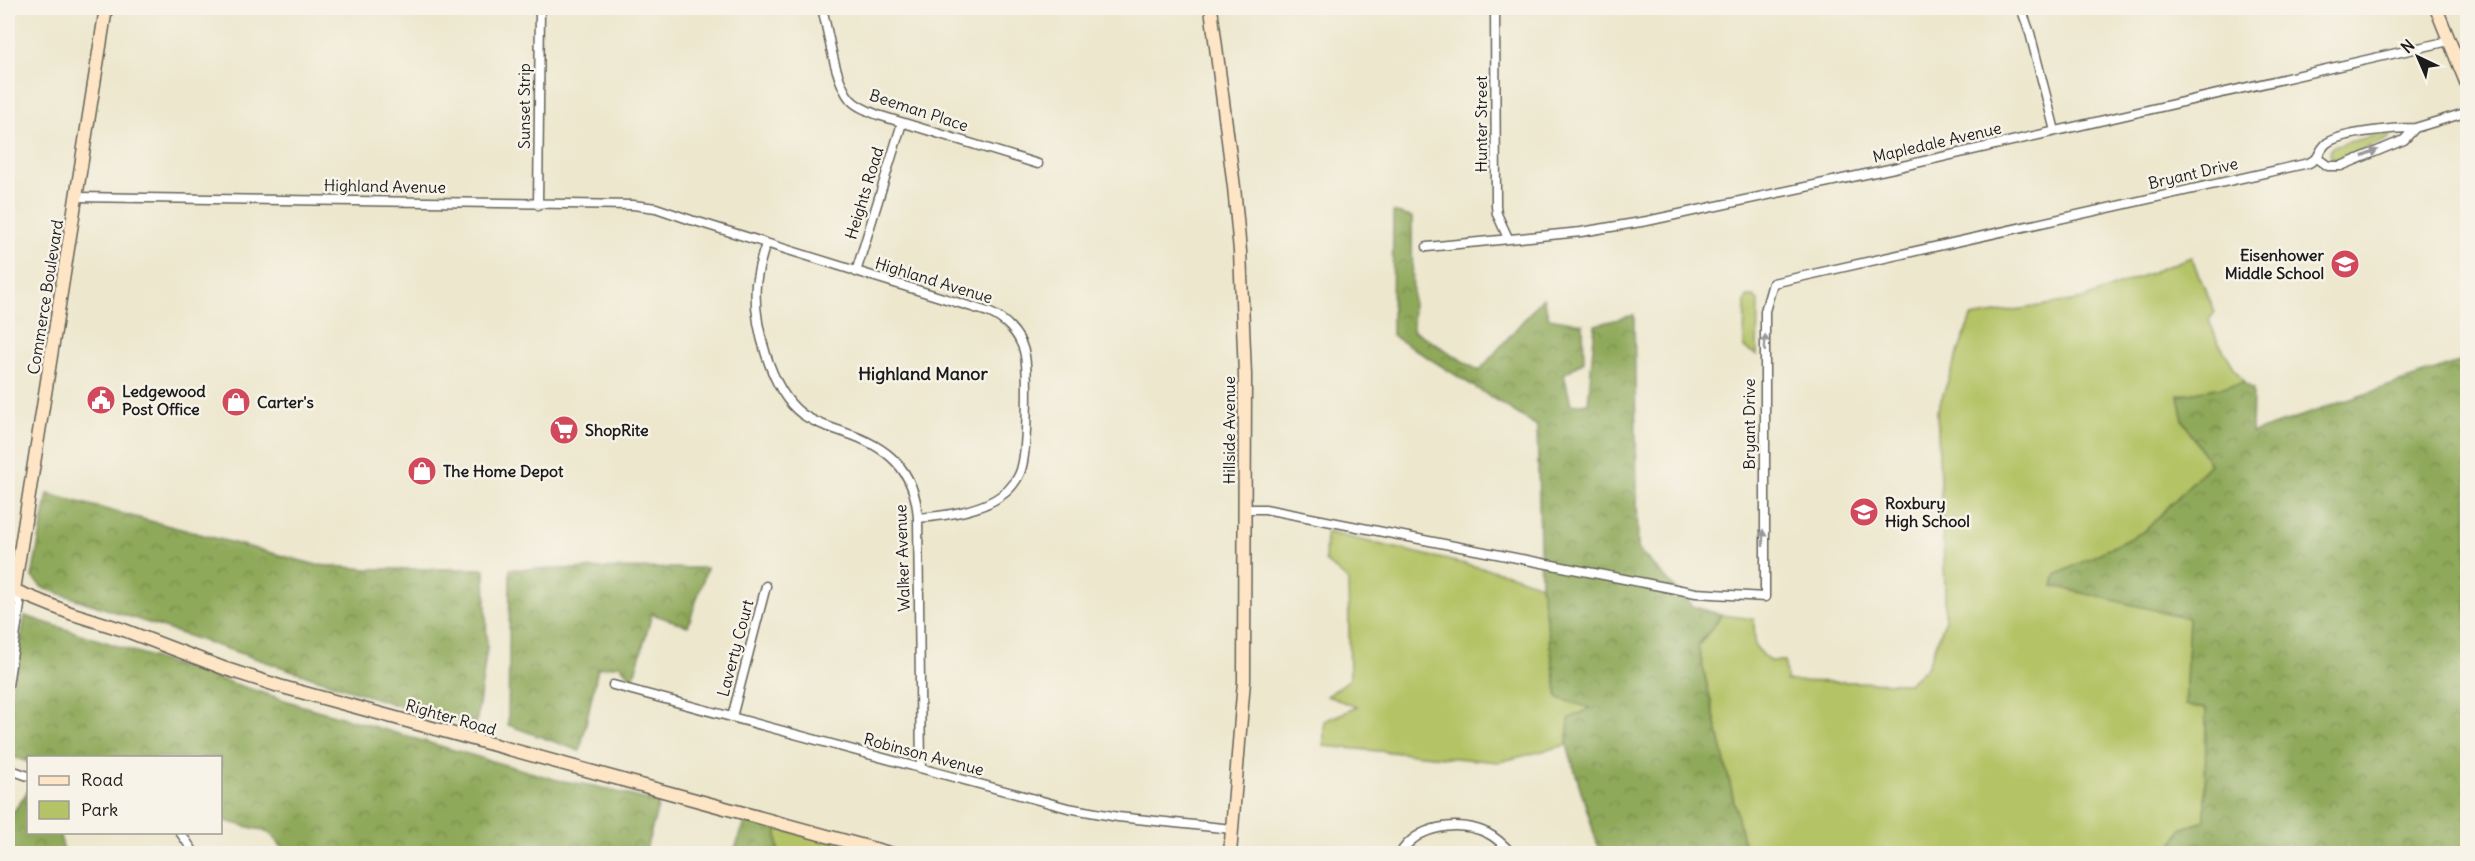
<svg xmlns="http://www.w3.org/2000/svg" width="2475" height="861" font-family="Delius,sans-serif">
  <style>
    .green { fill: #b4c365; stroke: #687040; stroke-width: 1.5 }
    .forest { fill: url(#forest-crowns); stroke: #56623b; stroke-width: 1.5 }
    .lines { fill: none; stroke-linecap: round; stroke-linejoin: round }
    .street-casing { stroke: #65635a; stroke-width: 11 }
    .secondary-casing { stroke: #65635a; stroke-width: 15 }
    .street { stroke: #fff; stroke-width: 8 }
    .secondary { stroke: #fde5c5; stroke-width: 12 }
    .oneway { fill: #999 }
    .labels { text-anchor: middle; dominant-baseline: central; stroke-width: 5; stroke-linejoin: round; paint-order: stroke }
    .street-label { font-size: 16px; fill: #1c1c1c; stroke: #f7f3e8 }
    .poi-label { font-size: 16px; font-weight: bold; fill: #1c1c1c; stroke: #f7f3e8; text-anchor: start }
    .neighbourhood-label { font-size: 18px; font-weight: bold; fill: #1c1c1c; stroke: #f7f3e8 }
  </style>
  <defs>
    <pattern id="forest-crowns" width="20" height="18" patternUnits="userSpaceOnUse" patternTransform="scale(1.5)"><rect width="20" height="18" fill="#8fa95a"/><path d="M2 6a3 3 0 1 1 6 0M12 15a3 3 0 1 1 6 0" fill="none" stroke="#74894a"/></pattern>
  </defs>
  <rect width="100%" height="100%" fill="#f7f3e8"/>
  <filter id="ink" filterUnits="userSpaceOnUse"><feTurbulence type="fractalNoise" baseFrequency=".0167" numOctaves="2"/><feDisplacementMap in="SourceGraphic" scale="12" xChannelSelector="R" yChannelSelector="G"/><feConvolveMatrix kernelMatrix="1 2 1 2 8 2 1 2 1" color-interpolation-filters="sRGB"/></filter>
  <filter id="wash" filterUnits="userSpaceOnUse"><feTurbulence type="fractalNoise" baseFrequency=".008" numOctaves="4" result="noise"/><feDisplacementMap in="SourceGraphic" scale="24" xChannelSelector="R" yChannelSelector="G"/><feGaussianBlur stdDeviation="1.35" result="paint"/><feColorMatrix in="noise" values="0 0 0 0 0 0 0 0 0 0 0 0 0 0 0 0 0 1.4 0 .05"/><feComposite in="paint" operator="in"/></filter>
  <g filter="url(#wash)">
    <rect width="100%" height="100%" fill="#ede7cd"/>
    <path class="green" d="M 2386,133 L 2390,136 L 2388,139 L 2339,160 L 2333,159 L 2330,155 L 2331,148 L 2336,145 Z
      M 2191,257 L 2215,312 L 2209,320 L 2217,340 L 2244,383 L 2178,395 L 2183,420 L 2210,464 L 2145,531 L 2056,575 L 2053,586 L 2189,618 L 2185,705 L 2206,708 L 2205,821 L 2183,828 L 2168,853 L 1746,853 L 1698,646 L 1722,615 L 1754,619 L 1755,646 L 1769,661 L 1785,661 L 1786,681 L 1909,683 L 1927,667 L 1945,621 L 1945,585 L 1937,411 L 1971,317 L 2083,299 Z
      M 1748,296 L 1754,296 L 1758,301 L 1757,355 L 1744,348 L 1745,301 Z
      M 1326,532 L 1508,574 L 1541,585 L 1558,698 L 1591,708 L 1570,719 L 1567,745 L 1499,762 L 1324,746 L 1324,721 L 1357,707 L 1327,696 L 1350,679 L 1348,580 L 1325,561 Z
      M 777,829 L 890,853 L 778,853 Z"/>
    <path class="forest" d="M 1393,212 L 1412,217 L 1413,330 L 1479,371 L 1543,298 L 1549,318 L 1583,324 L 1584,361 L 1564,374 L 1571,405 L 1588,403 L 1595,325 L 1634,315 L 1638,549 L 1692,606 L 1722,615 L 1698,646 L 1746,853 L 1600,853 L 1567,745 L 1569,719 L 1590,708 L 1558,698 L 1541,585 L 1537,426 L 1392,335 Z
      M 2467,359 L 2467,853 L 2168,853 L 2183,828 L 2205,821 L 2206,708 L 2185,705 L 2189,618 L 2053,586 L 2056,575 L 2145,531 L 2210,464 L 2183,420 L 2178,395 L 2244,383 L 2253,389 L 2252,433 Z
      M 48,494 L 317,565 L 369,569 L 485,569 L 487,648 L 476,725 L 396,705 L 43,588 L 32,577 Z
      M 707,568 L 688,626 L 652,614 L 633,680 L 620,665 L 598,668 L 580,751 L 508,725 L 510,569 Z
      M 25,616 L 303,706 L 557,780 L 594,786 L 659,803 L 645,853 L 287,853 L 269,832 L 221,820 L 220,758 L 28,758 L 28,762 L 13,757 C 0,724 19,653 25,616 Z
      M 28,791 L 28,832 L 59,833 L 65,853 L 8,853 L 8,813 L 14,811 Z
      M 746,820 L 777,829 L 778,853 L 733,854 Z"/>
  </g>
  <g filter="url(#ink)">
    <g class="lines">
      <g class="street-casing">
        <path id="street" d="M 822,8 C 828,30 835,82 850,99 C 857,107 868,111 878,115 L 1038,164
          M 1495,8 L 1496,206 L 1497,214 L 1508,238
          M 2021,8 L 2030,33 L 2055,131
          M 2415,128 L 2468,112
          M 77,197 L 633,205 L 656,208 L 691,220
          M 538,205 L 540,8
          M 695,221 L 988,312 C 1005,319 1019,333 1024,351 C 1029,369 1027,447 1022,466 C 1020,477 1011,489 1002,495 C 981,511 944,516 918,518
          M 766,244 C 761,258 758,270 756,284 C 753,322 770,390 802,414 C 814,423 829,427 843,432 C 887,446 915,469 918,518 L 921,768
          M 1427,247 L 1581,232 L 1647,221 L 1894,168 L 2449,41
          M 856,272 L 902,123
          M 1246,509 L 1265,509 L 1696,593 L 1765,597 L 1765,311 L 1773,283 L 2309,163 L 2317,158 C 2320,152 2322,147 2327,143 C 2342,132 2396,128 2415,128 L 2404,140 L 2341,166 L 2328,166 L 2317,158
          M 8,606 L 14,590
          M 8,685 L 20,605 L 14,590
          M 613,685 L 1068,808 L 1118,817 L 1232,829
          M 732,717 L 766,586
          M 8,769 L 28,776
          M 180,832 L 195,854
          M 1400,854 C 1417,825 1458,820 1487,833 C 1497,838 1505,846 1512,854"/>
      </g>
      <g class="secondary-casing">
        <path id="secondary" d="M 1211,8 L 1234,187 L 1240,251 L 1245,375 L 1244,681 L 1230,854
          M 2436,8 L 2468,87
          M 8,588 L 70,613 L 124,630 L 226,669 L 279,686 L 893,854
          M 14,590 L 106,8"/>
      </g>
      <use href="#street" class="street"/>
      <use href="#secondary" class="secondary"/>
    </g>
    <defs><path id="oneway-solid" d="M-6-.8H1V-3.2L6.5 0L1 3.2V.8H-6Z" transform="scale(1.5)"/></defs>
    <g class="oneway">
      <use href="#oneway-solid" transform="translate(2370 153) rotate(-22)"/>
      <use href="#oneway-solid" transform="translate(1765 343) rotate(-89)"/>
      <use href="#oneway-solid" transform="translate(1763 538) rotate(-90)"/>
    </g>
  </g>
  <defs>
    <g id="school-disc" transform="scale(1.5)"><circle r="9.5" fill="#d1495b" stroke="#f7f3e8"/><path d="M0-5L7-2L0 1L-7-2ZM-4 1L0 2.5L4 1V4Q0 6-4 4Z" fill="#fff"/></g>
    <g id="civic-disc" transform="scale(1.5)"><circle r="9.5" fill="#d1495b" stroke="#f7f3e8"/><path d="M-.6-6.5H3V-4.5H.6V-3L4-1V1h2V6H-6V1h2V-1L-.6-3ZM-1.2 2.5V6h2.4V2.5Z" fill="#fff"/></g>
    <g id="shop-disc" transform="scale(1.5)"><circle r="9.5" fill="#d1495b" stroke="#f7f3e8"/><path d="M-5-2.5h2.3a2.7 3.5 0 0 1 5.4 0H5L5.5 6h-11ZM-1.5-2.5h3a1.5 2.3 0 0 0-3 0Z" fill="#fff"/></g>
    <g id="supermarket-disc" transform="scale(1.5)"><circle r="9.5" fill="#d1495b" stroke="#f7f3e8"/><path d="M-6-5.5h2.5l.6 2H6L4.5 2H-2.5L-4.4-4H-6ZM-1.5 3.2a1.3 1.3 0 1 0 .1 0ZM3 3.2a1.3 1.3 0 1 0 .1 0Z" fill="#fff"/></g>
  </defs>
  <g fill-rule="evenodd">
    <use href="#school-disc" x="2345" y="264"/>
    <use href="#civic-disc" x="101" y="400"/>
    <use href="#shop-disc" x="236" y="402"/>
    <use href="#supermarket-disc" x="564" y="430"/>
    <use href="#shop-disc" x="422" y="471"/>
    <use href="#school-disc" x="1864" y="512"/>
  </g>
  <g class="labels">
    <g class="street-label">
      <text transform="translate(524 106) rotate(-90)">Sunset Strip</text>
      <text transform="translate(919 110) rotate(18)">Beeman Place</text>
      <text transform="translate(1481 124) rotate(-90)">Hunter Street</text>
      <text transform="translate(1937 142) rotate(-13)">Mapledale Avenue</text>
      <text transform="translate(2193 173) rotate(-13)">Bryant Drive</text>
      <text transform="translate(385 186) rotate(1)">Highland Avenue</text>
      <text transform="translate(864 193) rotate(-73)">Heights Road</text>
      <text transform="translate(934 280) rotate(17)">Highland Avenue</text>
      <text transform="translate(45 297) rotate(-81)">Commerce Boulevard</text>
      <text transform="translate(1749 424) rotate(-90)">Bryant Drive</text>
      <text transform="translate(1229 430) rotate(-90)">Hillside Avenue</text>
      <text transform="translate(902 558) rotate(-92)">Walker Avenue</text>
      <text transform="translate(735 648) rotate(-75)">Laverty Court</text>
      <text transform="translate(451 717) rotate(16)">Righter Road</text>
      <text transform="translate(924 754) rotate(15)">Robinson Avenue</text>
    </g>
    <g class="poi-label">
      <text x="2324" y="255" text-anchor="end">Eisenhower<tspan x="2324" dy="18">Middle School</tspan></text>
      <text x="122" y="391">Ledgewood<tspan x="122" dy="18">Post Office</tspan></text>
      <text x="257" y="402">Carter's</text>
      <text x="585" y="430">ShopRite</text>
      <text x="443" y="471">The Home Depot</text>
      <text x="1885" y="503">Roxbury<tspan x="1885" dy="18">High School</tspan></text>
    </g>
    <g class="neighbourhood-label">
      <text x="923" y="373">Highland Manor</text>
    </g>
  </g>
  <rect width="2475" height="861" fill="none" stroke="#f7f3e8" stroke-width="30"/>
  <rect x="27" y="756" width="195" height="78" fill="#f7f3e8" stroke="#9f9d96" stroke-width="1.5"/>
  <rect x="39" y="776" width="30" height="9" fill="#fde5c5" stroke="#9f9d96" stroke-width="1.5"/>
  <text x="81" y="786" font-size="18" fill="#1c1c1c">Road</text>
  <rect x="39" y="801" width="30" height="18" fill="#b4c365" stroke="#9f9d96" stroke-width="1.5"/>
  <text x="81" y="816" font-size="18" fill="#1c1c1c">Park</text>
  <g transform="translate(2418 57) rotate(316)" stroke="#f7f3e8" stroke-width="4.5" paint-order="stroke">
  <path d="M0-4.5L10 22L0 15L-10 22Z" fill="#1c1c1c"/>
  <text y="-9" font-size="16" font-weight="bold" text-anchor="middle" fill="#1c1c1c">N</text>
  </g>
</svg>
